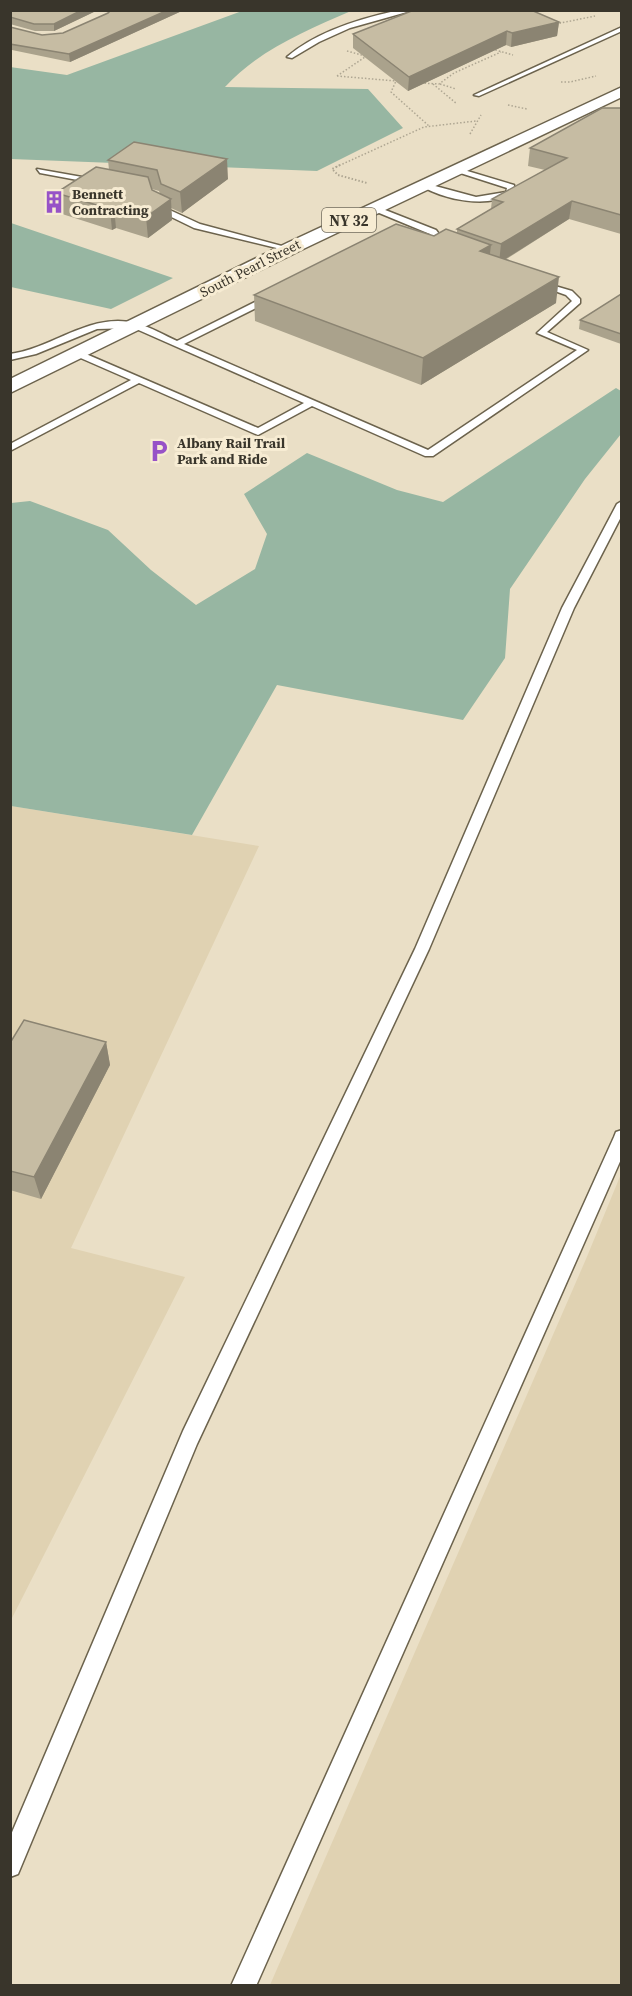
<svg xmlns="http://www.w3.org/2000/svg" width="632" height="1996" font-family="'Source Serif 4',serif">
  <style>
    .built { fill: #e0d2b2 }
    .green { fill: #97b6a2 }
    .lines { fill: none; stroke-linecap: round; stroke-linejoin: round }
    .lane-casing { stroke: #6c634d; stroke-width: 3 }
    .primary-casing { stroke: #6c634d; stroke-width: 3 }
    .path-far1 { stroke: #aea692; stroke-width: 1.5; stroke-dasharray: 1.5 2; stroke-linecap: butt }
    .path { stroke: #aea692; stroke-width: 2; stroke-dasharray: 1.5 2; stroke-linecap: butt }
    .lane { fill: #fff; fill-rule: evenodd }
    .primary { fill: #fff; fill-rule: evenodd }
    .wall { fill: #aaa28c; fill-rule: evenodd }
    .shaded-wall { fill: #8b8472 }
    .building { fill: #c6bca3; stroke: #8b8472; stroke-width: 1.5 }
    .labels { text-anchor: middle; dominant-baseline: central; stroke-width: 6; stroke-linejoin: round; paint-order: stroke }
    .far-poi-label { font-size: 14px; font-weight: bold; fill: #39352b; stroke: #f7ecd3; text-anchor: start }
    .far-street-label { font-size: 14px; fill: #39352b; stroke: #f7ecd3 }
    .shield { fill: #f7ecd3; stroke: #726c5d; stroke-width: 1.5 }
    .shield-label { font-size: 15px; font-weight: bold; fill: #39352b }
  </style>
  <rect width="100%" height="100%" fill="#eadfc6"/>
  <path class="built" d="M 11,806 L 259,846 L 71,1248 L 185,1277 L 11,1620 Z
    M 621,1174 L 621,1985 L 270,1985 L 586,1259 Z"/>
  <path class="green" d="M 242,11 L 351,11 C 305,31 259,50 225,87 L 368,89 L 403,128 L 317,171 L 11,159 L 10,67 L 67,75 Z
    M 11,223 L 173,278 L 111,309 L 11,287 Z
    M 616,388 L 621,391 L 621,434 L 585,479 L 510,589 L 505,658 L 463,720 L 277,685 L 192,835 L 11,806 L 11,503 L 30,501 L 108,530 L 151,570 L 196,605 L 255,569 L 267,534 L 244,494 L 307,453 L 397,490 L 443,502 Z"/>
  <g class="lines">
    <g class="lane-casing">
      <path id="lane" d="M 400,10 L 414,10 L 350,28 L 319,42 L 292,58 L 287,57 C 317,31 362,18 400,10 Z
        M 622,27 L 622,31 L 479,96 L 474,95 Z
        M 454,167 L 514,185 L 513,193 C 489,209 443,200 420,185 L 424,183 L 476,197 L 506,192 L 507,188 L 454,171 Z
        M 37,169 L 99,180 L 103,182 L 99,184 L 40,173 Z
        M 154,201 L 160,201 L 161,206 L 200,224 L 293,249 L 289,251 L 194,228 L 155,209 Z
        M 375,206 L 436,230 L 451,250 L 444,252 L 430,234 L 372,210 L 371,208 Z
        M 538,281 L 572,291 L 580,299 L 580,303 L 547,332 L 588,350 L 433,456 L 425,456 L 312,406 L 258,435 L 139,383 L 10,451 L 10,444 L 131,380 L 76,356 L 76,352 L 79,351 L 258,428 L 304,403 L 134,328 L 97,329 L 36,354 L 10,360 L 10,354 C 54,348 92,310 139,324 C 152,328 164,335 177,341 L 271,294 L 274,295 L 274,299 L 184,344 L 428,450 L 577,350 L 537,333 L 572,301 L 566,295 L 538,285 Z
        M 622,501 L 622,515 L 574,608 L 429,949 L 197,1444 L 18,1874 L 10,1877 L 10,1837 L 183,1431 L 415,949 L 562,608 L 617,504 Z
        M 622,1130 L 622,1157 L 256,1986 L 231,1986 L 614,1137 L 616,1132 Z"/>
    </g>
    <g class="primary-casing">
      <path id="primary" d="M 622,87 L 622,97 L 299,251 L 10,393 L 10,379 L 287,243 Z"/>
    </g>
    <path class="path-far1" d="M 556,24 L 595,16
      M 492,49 L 513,55
      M 347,51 L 365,56
      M 337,76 L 368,55
      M 337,76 L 396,81
      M 397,79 L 391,92 L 429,126
      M 561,82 L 570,82 L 596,76
      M 421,83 L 439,84 L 454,73 L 501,52
      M 433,84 L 457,104
      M 440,84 L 456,89
      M 508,105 L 527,109
      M 470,134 L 481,115
      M 336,167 L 424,127 L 476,121"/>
    <path class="path" d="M 340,165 L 332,169 L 338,175 L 367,183"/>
    <use href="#lane" class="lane"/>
    <use href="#primary" class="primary"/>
  </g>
  <path class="wall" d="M 10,10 L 98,10 L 54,31 L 35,31 L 10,24 Z
    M 111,10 L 184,10 L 70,62 L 12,50 L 10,51 L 10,27 L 42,35 L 63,33 L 108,13 Z
    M 559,22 L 557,36 L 511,47 L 506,45 L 408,91 L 353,48 L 353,34 Z
    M 621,108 L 621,234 L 569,219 L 505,260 L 556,303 L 421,385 L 255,321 L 254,295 L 434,236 L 457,233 L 457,229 L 491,209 L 492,199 L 545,170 L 528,166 L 530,148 Z
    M 108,160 L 228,179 L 182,213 L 171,208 L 172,220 L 148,238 L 116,228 L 112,230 L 59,213 L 56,193 L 109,170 ZM 152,189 L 159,191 L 160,194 L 152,190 Z
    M 621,294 L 621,344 L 579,329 L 580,320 Z
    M 106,1042 L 110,1065 L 41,1199 L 10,1190 L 10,1043 Z"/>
  <path class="shaded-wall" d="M 82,10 L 98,10 L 54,31 L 54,24 Z
    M 168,10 L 184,10 L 70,62 L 69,54 Z
    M 559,22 L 557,36 L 511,47 L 512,33 Z
    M 507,31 L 506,45 L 408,91 L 409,77 Z
    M 227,159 L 228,179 L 182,213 L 180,192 Z
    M 171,199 L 172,220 L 148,238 L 146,217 Z
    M 572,201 L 569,219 L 499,263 L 501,244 Z
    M 114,207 L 116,228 L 112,230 L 110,209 Z
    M 491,245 L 488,270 L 480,251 Z
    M 559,277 L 556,303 L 421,385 L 423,358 Z
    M 106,1042 L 110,1065 L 41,1199 L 34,1177 Z"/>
  <path class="building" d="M 10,10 L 82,10 L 54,24 L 34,24 L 10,17 Z
    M 111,10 L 168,10 L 69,54 L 10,44 L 10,27 L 42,35 L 63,33 L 108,13 Z
    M 414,10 L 531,10 L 559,22 L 512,33 L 507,31 L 409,77 L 353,34 Z
    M 602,108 L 621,108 L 621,215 L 572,201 L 501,244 L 457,229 L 503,202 L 492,199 L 567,158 L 530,148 Z
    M 134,142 L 227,159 L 180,192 L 161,184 L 157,170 L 108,160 Z
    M 96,167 L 148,177 L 152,190 L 171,199 L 146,217 L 114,207 L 110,209 L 56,193 Z
    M 396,224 L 434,236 L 446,229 L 491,245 L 480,251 L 559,277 L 423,358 L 254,295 Z
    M 621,294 L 621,334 L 580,320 Z
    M 24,1020 L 106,1042 L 34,1177 L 10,1171 L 10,1043 Z"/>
  <defs>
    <g id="building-bare" transform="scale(1.8)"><path d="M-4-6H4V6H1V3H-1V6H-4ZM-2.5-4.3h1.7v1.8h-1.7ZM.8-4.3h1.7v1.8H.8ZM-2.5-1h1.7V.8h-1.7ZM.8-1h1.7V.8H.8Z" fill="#9752c7" stroke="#f7ecd3" stroke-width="2.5" paint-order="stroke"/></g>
    <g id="parking-bare" transform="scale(1.8)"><path d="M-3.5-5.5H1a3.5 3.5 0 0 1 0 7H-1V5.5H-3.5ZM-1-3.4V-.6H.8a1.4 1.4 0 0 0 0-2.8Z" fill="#9752c7" stroke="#f7ecd3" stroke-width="2.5" paint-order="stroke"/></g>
  </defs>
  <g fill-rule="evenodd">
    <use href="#building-bare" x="54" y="202"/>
    <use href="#parking-bare" x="159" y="451"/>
  </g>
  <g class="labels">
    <g class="far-poi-label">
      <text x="72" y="194">Bennett<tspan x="72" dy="16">Contracting</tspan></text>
      <text x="177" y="443">Albany Rail Trail<tspan x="177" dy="16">Park and Ride</tspan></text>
    </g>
    <g class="far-street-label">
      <text transform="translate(250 268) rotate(-27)">South Pearl Street</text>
    </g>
    <rect class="shield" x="322" y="208" width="54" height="24" rx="4.5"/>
    <g class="shield-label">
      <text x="349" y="220">NY 32</text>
    </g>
  </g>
  <rect width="632" height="1996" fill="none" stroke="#39352b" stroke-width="24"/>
</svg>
